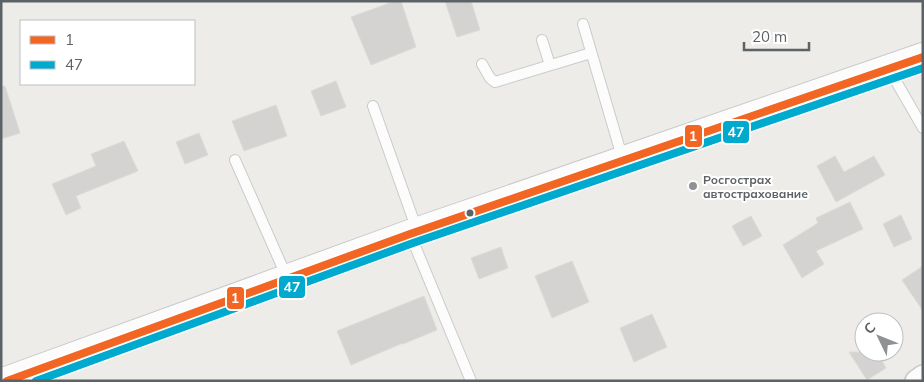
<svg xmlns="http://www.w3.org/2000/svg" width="924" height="382" font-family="Mulish,sans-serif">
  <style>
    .building { fill: #d4d3d1; stroke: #dcdbd7 }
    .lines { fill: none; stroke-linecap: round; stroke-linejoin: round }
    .service-casing { stroke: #c9cbca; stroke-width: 12 }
    .minor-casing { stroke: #c9cbca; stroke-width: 24 }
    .secondary-casing { stroke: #c9cac9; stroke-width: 30 }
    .service { stroke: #fcfcfc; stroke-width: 10 }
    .minor { stroke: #fcfcfc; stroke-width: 21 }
    .secondary { stroke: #fcfcfc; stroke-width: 28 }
    .bus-1-casing { stroke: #fff; stroke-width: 11 }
    .bus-2-casing { stroke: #fff; stroke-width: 11 }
    .bus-1 { stroke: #f26522; stroke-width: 8 }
    .bus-2 { stroke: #00a9ce; stroke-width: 8 }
    .poi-dot { fill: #8f9294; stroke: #fff; stroke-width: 2 }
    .bus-dot { fill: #5d6266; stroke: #fff; stroke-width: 2 }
    .labels { text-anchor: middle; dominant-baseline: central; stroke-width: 4; stroke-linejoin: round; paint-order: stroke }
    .poi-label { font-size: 12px; font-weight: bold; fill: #5d6266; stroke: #fff; text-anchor: start }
    .line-badge { stroke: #fff; stroke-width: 2 }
    .badge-label { font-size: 14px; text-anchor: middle; font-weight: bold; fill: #fff }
  </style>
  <rect width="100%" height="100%" fill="#edece8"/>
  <path class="building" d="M 395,1 L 401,1 L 416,47 L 371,65 L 351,17 Z
    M 445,1 L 471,1 L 480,30 L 457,37 Z
    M 336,81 L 346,107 L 321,116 L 311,91 Z
    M 5,86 L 20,133 L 1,139 L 1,87 Z
    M 276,105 L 287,136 L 244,151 L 232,121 Z
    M 199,133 L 208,155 L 185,164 L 176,142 Z
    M 124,141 L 138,171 L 76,196 L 81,208 L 66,215 L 52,184 L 96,166 L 91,154 Z
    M 835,156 L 844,172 L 874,156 L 885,175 L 836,202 L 817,166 Z
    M 850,202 L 863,229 L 816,251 L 824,264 L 802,278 L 783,245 L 818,223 L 816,218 Z
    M 901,215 L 912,239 L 894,247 L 883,224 Z
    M 751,216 L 762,236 L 743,246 L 732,226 Z
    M 501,247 L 508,268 L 479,279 L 471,258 Z
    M 572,261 L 589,302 L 552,318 L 535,276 Z
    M 923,266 L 923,311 L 902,280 Z
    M 424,296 L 437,330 L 403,344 L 403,343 L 351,365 L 337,331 Z
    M 652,314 L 667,347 L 634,362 L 620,328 Z
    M 849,352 L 877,352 L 886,368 L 867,380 Z"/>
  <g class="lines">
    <g class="service-casing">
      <path id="service" d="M 583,24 L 623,160
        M 542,40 L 550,65
        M 482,64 L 490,78 L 495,82 L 591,53
        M 890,71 L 923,128
        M 373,106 L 417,230
        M 235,160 L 285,273
        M 410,234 L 471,381"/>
    </g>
    <g class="minor-casing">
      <path id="minor" d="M 916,381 L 923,376"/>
    </g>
    <g class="secondary-casing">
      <path id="secondary" d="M 6,381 L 410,234 L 923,57"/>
    </g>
    <use href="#service" class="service"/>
    <use href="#minor" class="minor"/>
    <use href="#secondary" class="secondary"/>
    <g class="bus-1-casing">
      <path id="bus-1" d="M 7,381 L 410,234 L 923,57"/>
    </g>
    <g class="bus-2-casing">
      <path id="bus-2" d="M 36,381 L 413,243 L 923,68"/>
    </g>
    <use href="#bus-1" class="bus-1"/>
    <use href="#bus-2" class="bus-2"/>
  </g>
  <circle class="poi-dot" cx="693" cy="186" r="5"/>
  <circle class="bus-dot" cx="470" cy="213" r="4.5"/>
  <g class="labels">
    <g class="poi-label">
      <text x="703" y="179">Росгострах<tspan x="703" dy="14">автострахование</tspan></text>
    </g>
  </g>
  <g class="line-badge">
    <rect x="722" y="120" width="28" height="24" rx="5" fill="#00a9ce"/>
    <rect x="684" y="124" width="19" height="24" rx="5" fill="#f26522"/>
    <rect x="278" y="275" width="28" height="24" rx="5" fill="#00a9ce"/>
    <rect x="226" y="286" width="19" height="24" rx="5" fill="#f26522"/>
  </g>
  <g class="badge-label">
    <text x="736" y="137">47</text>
    <text x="693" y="141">1</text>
    <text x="292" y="292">47</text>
    <text x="235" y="303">1</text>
  </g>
  <rect width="924" height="382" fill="none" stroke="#5d6266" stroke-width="5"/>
  <rect x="20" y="20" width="175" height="65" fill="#ffffff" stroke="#bec0c2"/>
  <rect x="30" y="36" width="25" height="8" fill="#f26522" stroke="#bec0c2"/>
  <text x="65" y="45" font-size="15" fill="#5d6266">1</text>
  <rect x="30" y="61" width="25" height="8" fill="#00a9ce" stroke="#bec0c2"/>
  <text x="65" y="70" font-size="15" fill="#5d6266">47</text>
  <g transform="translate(879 337) rotate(313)"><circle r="24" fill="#ffffff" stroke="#bec0c2"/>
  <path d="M0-4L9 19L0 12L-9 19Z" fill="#8f9294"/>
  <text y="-8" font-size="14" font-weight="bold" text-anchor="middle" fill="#5d6266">С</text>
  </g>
  <path d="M744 42v8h65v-8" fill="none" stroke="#5d6266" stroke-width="2.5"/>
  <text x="752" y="42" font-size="15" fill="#5d6266" stroke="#ffffff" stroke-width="4" paint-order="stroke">20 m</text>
</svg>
